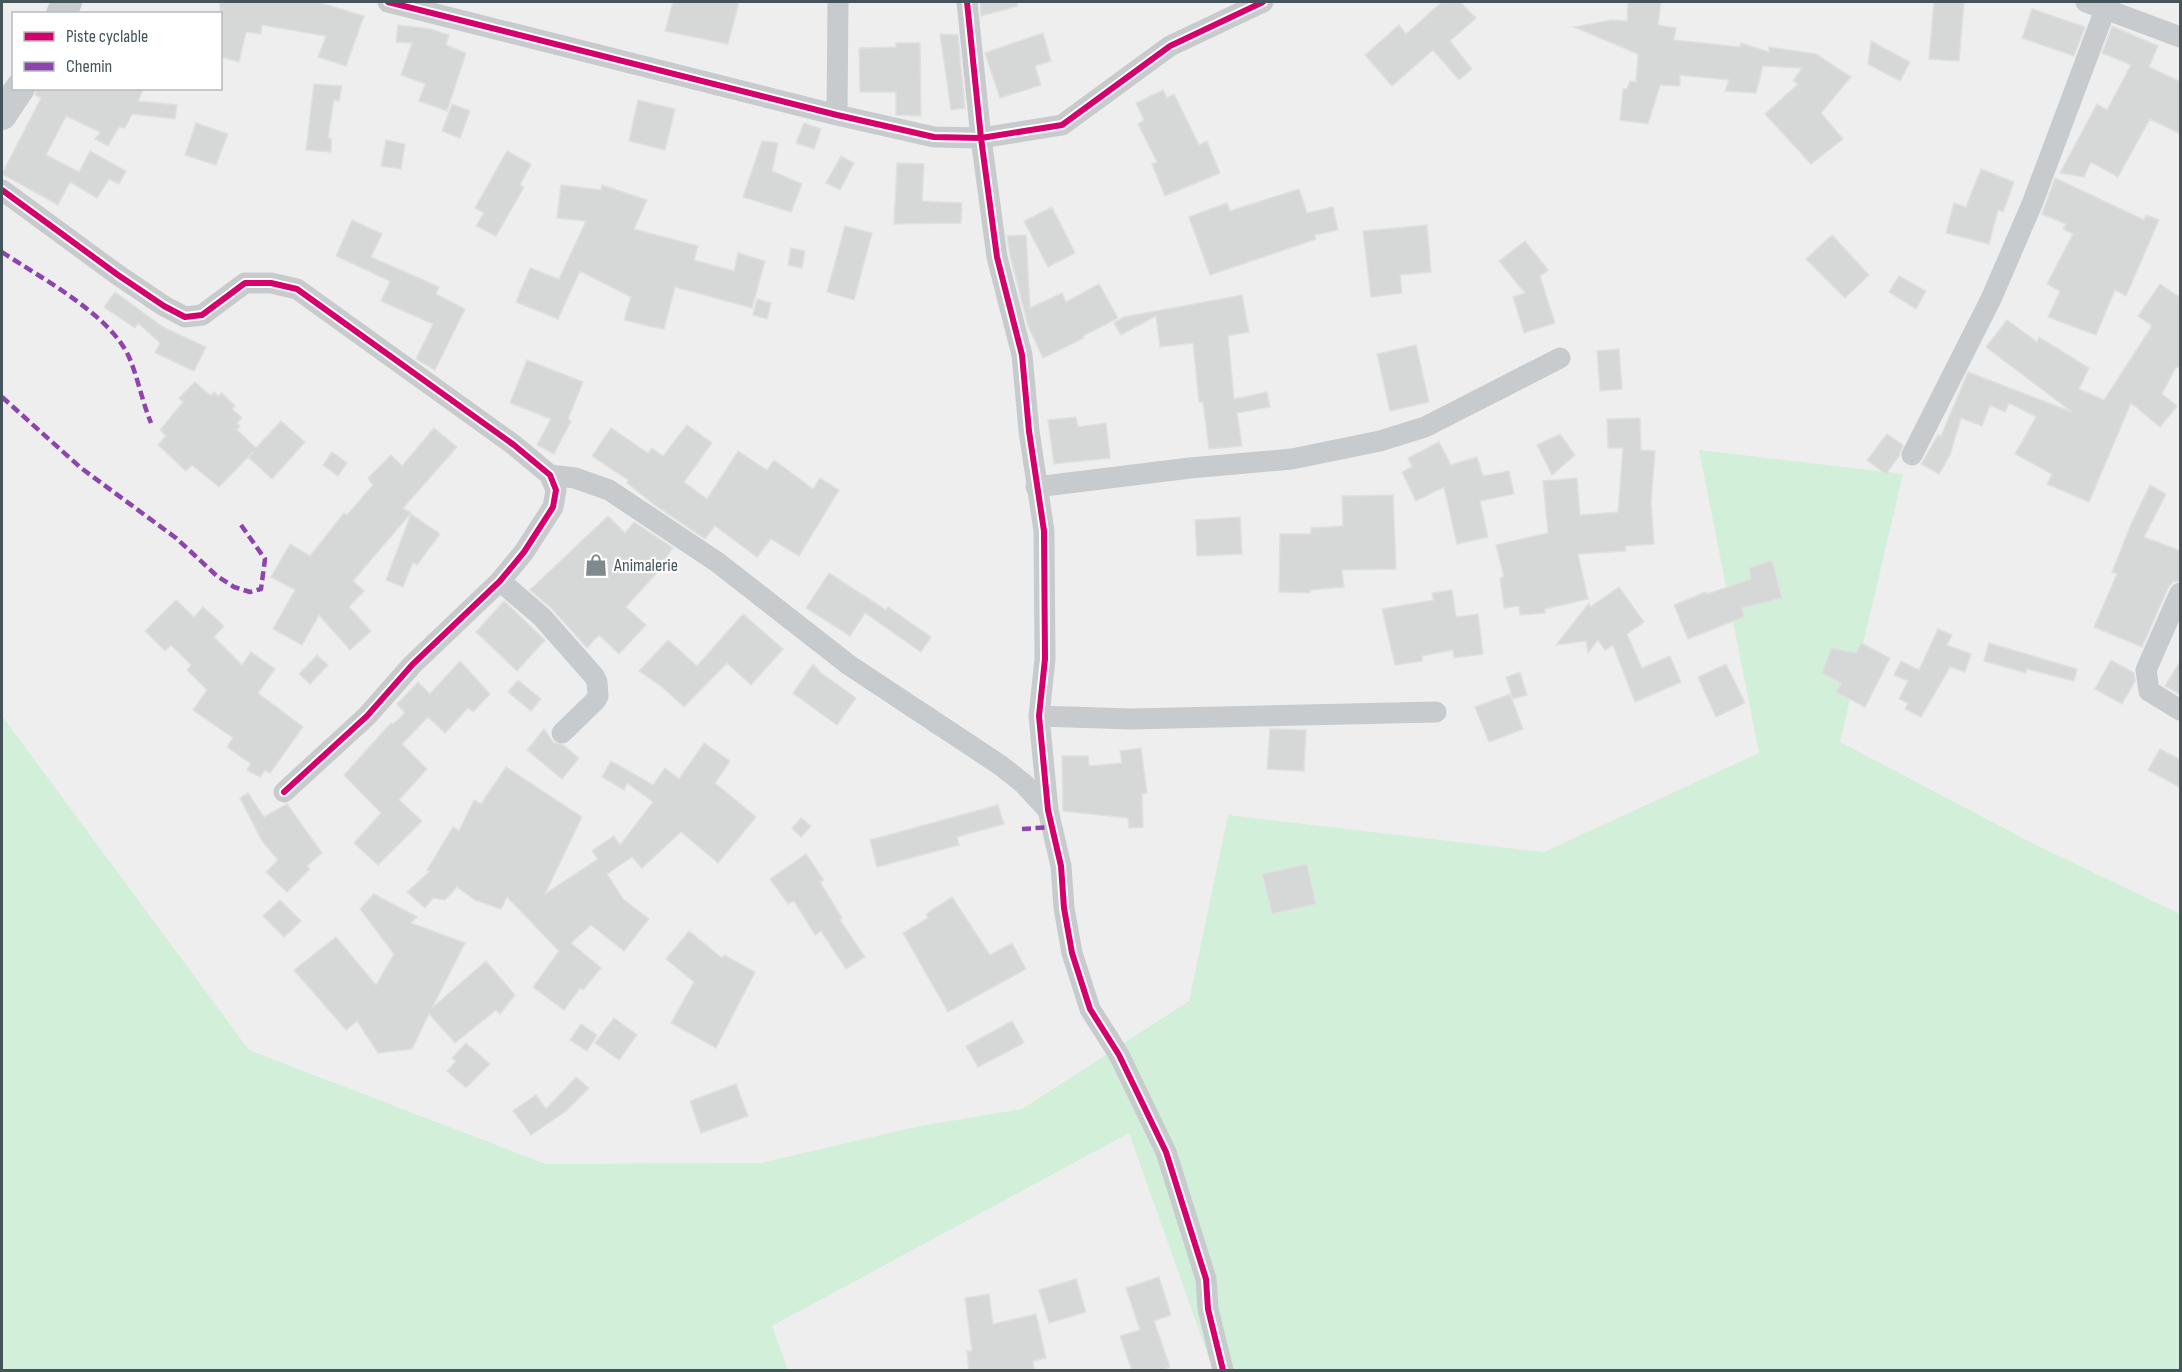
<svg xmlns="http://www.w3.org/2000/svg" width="2182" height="1372" font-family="'Sofia Sans Condensed',sans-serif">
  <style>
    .green { fill: #d2efda }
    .building { fill: #d6d7d7; stroke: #e0e0e1; stroke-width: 1.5 }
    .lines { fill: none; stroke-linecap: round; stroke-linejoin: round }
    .minor { stroke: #c8cbcd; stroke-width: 21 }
    .secondary { stroke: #c8ccce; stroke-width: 30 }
    .quiet { stroke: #8e44ad; stroke-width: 4.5; stroke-dasharray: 9 4.5; stroke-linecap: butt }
    .cycleway-casing { stroke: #fff; stroke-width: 10 }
    .cycleway { stroke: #d6006c; stroke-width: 6 }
    .labels { text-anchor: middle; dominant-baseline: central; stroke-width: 4.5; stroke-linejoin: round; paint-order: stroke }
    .poi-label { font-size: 18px; fill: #45535b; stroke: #fff; text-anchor: start }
  </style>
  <rect width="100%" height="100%" fill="#efeeee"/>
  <path class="green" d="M 1699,450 L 1903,474 L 1840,742 L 2038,846 L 2180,914 L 2180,1370 L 1213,1370 L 1129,1133 L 772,1326 L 788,1370 L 2,1370 L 2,716 L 249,1050 L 546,1164 L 761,1163 L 915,1127 L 1022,1109 L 1189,1001 L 1228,815 L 1544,852 L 1759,753 Z"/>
  <path class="building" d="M 220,2 L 318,2 L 364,16 L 346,66 L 318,57 L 326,36 L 262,25 L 261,34 L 246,32 L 239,62 L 220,57 Z
    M 673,2 L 739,2 L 728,44 L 665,31 Z
    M 980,2 L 1017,2 L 1018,6 L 981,16 Z
    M 1442,2 L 1460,2 L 1476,18 L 1450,41 L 1472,69 L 1459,80 L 1433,50 L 1392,86 L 1365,55 L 1399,25 L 1406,34 Z
    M 1628,2 L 1661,2 L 1658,25 L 1676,28 L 1674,40 L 1740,47 L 1741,43 L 1769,52 L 1769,47 L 1816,54 L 1851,77 L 1821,113 L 1843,139 L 1811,164 L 1765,114 L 1798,84 L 1793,81 L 1802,68 L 1763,66 L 1756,93 L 1725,91 L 1729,80 L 1680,75 L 1680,86 L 1660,85 L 1648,124 L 1620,120 L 1623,89 L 1627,89 L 1630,81 L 1636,82 L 1638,54 L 1574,27 L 1612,20 L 1627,21 Z
    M 1934,2 L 1964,2 L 1959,61 L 1929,59 Z
    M 2032,9 L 2085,27 L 2074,56 L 2022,38 Z
    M 398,25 L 430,29 L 449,35 L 446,45 L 466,53 L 447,111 L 419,101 L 425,84 L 401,75 L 412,43 L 396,42 Z
    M 2112,26 L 2158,46 L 2149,67 L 2181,82 L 2181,134 L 2150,119 L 2118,177 L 2091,162 L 2084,177 L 2060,173 L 2097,104 L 2107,110 L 2131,65 L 2102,53 Z
    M 1043,33 L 1051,61 L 1035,66 L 1041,85 L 1000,98 L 985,53 Z
    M 940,34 L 958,35 L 965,108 L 951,110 Z
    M 1871,41 L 1910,62 L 1900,81 L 1868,64 Z
    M 896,43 L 920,43 L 921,116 L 896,115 L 896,92 L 860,92 L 859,48 L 896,47 Z
    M 314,84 L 342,86 L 339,101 L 334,100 L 328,138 L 331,138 L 331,152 L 306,150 Z
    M 37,88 L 144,88 L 138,101 L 177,105 L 175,119 L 132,114 L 125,128 L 119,127 L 108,146 L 95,139 L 100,132 L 66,116 L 46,155 L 79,172 L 90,151 L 126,171 L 119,184 L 109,179 L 97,198 L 70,182 L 58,205 L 2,174 L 41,98 L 35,95 Z
    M 1163,90 L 1167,98 L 1174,94 L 1199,145 L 1207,141 L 1220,173 L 1165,196 L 1152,164 L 1157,162 L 1138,124 L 1144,120 L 1136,103 Z
    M 638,100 L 675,109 L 665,150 L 629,141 Z
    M 452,104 L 470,111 L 460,138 L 442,131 Z
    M 196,123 L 228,134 L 216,165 L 185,155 Z
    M 804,123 L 821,129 L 814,149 L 796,143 Z
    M 386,140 L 405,144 L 401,169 L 381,166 Z
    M 762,141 L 778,143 L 772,171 L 802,184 L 791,212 L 743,197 Z
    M 507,151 L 531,164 L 520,185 L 524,187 L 496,236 L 476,226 L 484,213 L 475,208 Z
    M 841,156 L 854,163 L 840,190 L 826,183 Z
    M 897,163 L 924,164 L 922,201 L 962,203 L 961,223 L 894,224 Z
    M 1981,169 L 2014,182 L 2003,212 L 1998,210 L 1989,244 L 1946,233 L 1954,203 L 1966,207 Z
    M 2055,178 L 2144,220 L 2146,215 L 2159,220 L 2126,296 L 2115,290 L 2096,335 L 2048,317 L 2060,291 L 2047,284 L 2073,234 L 2063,229 L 2066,224 L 2042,214 Z
    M 561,185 L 601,190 L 602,185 L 647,200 L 634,229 L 698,246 L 694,260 L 734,271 L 738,253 L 765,261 L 752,308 L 675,287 L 664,329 L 648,326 L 624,320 L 631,297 L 580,271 L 558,319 L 516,302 L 530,268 L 559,279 L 586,221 L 557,218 Z
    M 1299,189 L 1307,213 L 1333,207 L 1338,230 L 1315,235 L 1316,239 L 1210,275 L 1189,217 L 1227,203 L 1230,211 Z
    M 1052,207 L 1075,253 L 1048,267 L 1024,221 Z
    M 352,220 L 382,234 L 371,257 L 439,287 L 436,294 L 465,309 L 435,370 L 416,359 L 433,324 L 381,301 L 390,281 L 336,256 Z
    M 1427,225 L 1431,272 L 1400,275 L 1402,293 L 1371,297 L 1363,231 Z
    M 845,226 L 872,233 L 854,300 L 827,292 Z
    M 1026,235 L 1030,308 L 1062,293 L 1066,302 L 1099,284 L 1118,318 L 1083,336 L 1084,338 L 1043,358 L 1028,326 L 1010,255 L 1007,236 Z
    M 1832,235 L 1869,275 L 1845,298 L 1806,259 Z
    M 1525,241 L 1548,270 L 1540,276 L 1555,323 L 1524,333 L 1513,297 L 1525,293 L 1499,261 Z
    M 791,248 L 805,251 L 802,268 L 788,265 Z
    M 1899,276 L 1926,291 L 1916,309 L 1889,292 Z
    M 2160,284 L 2181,298 L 2181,369 L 2176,367 L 2162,394 L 2177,406 L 2160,427 L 2131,403 L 2089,502 L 2047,484 L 2052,474 L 2015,454 L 2036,417 L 2009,403 L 2005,412 L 1990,405 L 1982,426 L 1961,418 L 1950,455 L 1939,474 L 1921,464 L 1938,435 L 1941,436 L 1968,372 L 2072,412 L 1986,347 L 2007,320 L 2037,342 L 2039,337 L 2089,368 L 2079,389 L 2104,400 L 2152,326 L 2138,316 Z
    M 115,292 L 163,327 L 206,347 L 194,371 L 155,353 L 160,343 L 138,323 L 135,328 L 104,307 Z
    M 1242,295 L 1249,332 L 1228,336 L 1234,399 L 1267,392 L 1270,407 L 1237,413 L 1242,446 L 1209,449 L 1203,402 L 1199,402 L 1193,343 L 1160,347 L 1156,316 L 1121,335 L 1114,323 L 1124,317 Z
    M 757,299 L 771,303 L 767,319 L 753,315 Z
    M 1416,345 L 1429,402 L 1390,411 L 1377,354 Z
    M 1619,349 L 1622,389 L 1600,391 L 1597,351 Z
    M 527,360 L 583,382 L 568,419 L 571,421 L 554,454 L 537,445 L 551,419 L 510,403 Z
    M 195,382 L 211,396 L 214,392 L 218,396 L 222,393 L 235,406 L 232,409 L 242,418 L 237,423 L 240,426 L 237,430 L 256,448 L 281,421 L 305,442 L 272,479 L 248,457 L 253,452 L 219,487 L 192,465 L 186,471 L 158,445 L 166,436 L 160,430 L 183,402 L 179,398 Z
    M 1076,417 L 1078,427 L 1106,423 L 1110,458 L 1054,464 L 1048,420 Z
    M 1640,418 L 1641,450 L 1655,451 L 1651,503 L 1654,544 L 1625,546 L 1626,551 L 1578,554 L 1588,599 L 1545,609 L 1545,613 L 1520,615 L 1519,606 L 1504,608 L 1500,578 L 1504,577 L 1496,545 L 1548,533 L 1543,481 L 1577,478 L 1580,515 L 1618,512 L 1623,448 L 1608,448 L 1607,419 Z
    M 687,425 L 712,443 L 684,482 L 707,499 L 738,451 L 767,470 L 774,460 L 813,489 L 820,478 L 839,490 L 799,556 L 771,539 L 757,557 L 715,526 L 705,539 L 652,503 L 627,483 L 628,480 L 592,456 L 611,428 L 648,453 L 652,448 L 663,456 Z
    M 434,428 L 457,447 L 403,508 L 411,513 L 353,581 L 364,591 L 349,607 L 371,631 L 350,650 L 319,615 L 302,645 L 273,629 L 295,590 L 271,577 L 290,544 L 310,556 L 344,513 L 347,515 L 373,485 L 368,478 L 391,455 L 402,466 Z
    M 1560,434 L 1575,455 L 1552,475 L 1537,445 Z
    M 1887,434 L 1903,445 L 1899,456 L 1886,474 L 1867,460 Z
    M 1439,442 L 1451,465 L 1477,457 L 1483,476 L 1509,471 L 1514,494 L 1480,501 L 1488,537 L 1457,544 L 1444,487 L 1416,501 L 1402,472 L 1412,467 L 1408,458 Z
    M 332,452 L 347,463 L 338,476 L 323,465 Z
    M 2150,485 L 2166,494 L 2144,537 L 2181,551 L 2181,581 L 2173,582 L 2168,588 L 2142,647 L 2094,627 L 2117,574 L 2112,572 L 2132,522 Z
    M 1393,495 L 1396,569 L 1342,570 L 1344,587 L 1310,590 L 1310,593 L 1279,592 L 1280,534 L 1311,534 L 1311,528 L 1343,526 L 1342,496 Z
    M 411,514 L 440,534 L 417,565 L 413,562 L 403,587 L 386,580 Z
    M 608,516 L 625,533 L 634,522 L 673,548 L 661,564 L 663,566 L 626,607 L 646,625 L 619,654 L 599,635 L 587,648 L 552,609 L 530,590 Z
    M 1240,517 L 1242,554 L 1197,556 L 1195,520 Z
    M 1772,560 L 1782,598 L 1742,608 L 1744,617 L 1688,639 L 1674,605 L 1706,592 L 1707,594 L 1751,579 L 1749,568 Z
    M 829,573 L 886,610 L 888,607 L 931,637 L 921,652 L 865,613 L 850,636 L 806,608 Z
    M 1619,587 L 1644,622 L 1627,634 L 1642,668 L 1670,656 L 1681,682 L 1635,702 L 1613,645 L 1605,650 L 1598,640 L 1588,653 L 1586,641 L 1556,645 L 1589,603 L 1590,607 Z
    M 1452,590 L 1456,617 L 1478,614 L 1483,654 L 1454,658 L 1453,650 L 1422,656 L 1422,661 L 1395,665 L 1382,609 L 1434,600 L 1432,593 Z
    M 176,600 L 194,617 L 203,607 L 224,626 L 214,637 L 242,665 L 251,652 L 275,669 L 258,693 L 303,727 L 270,773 L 265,770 L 260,777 L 247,770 L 251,764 L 227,747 L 233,738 L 193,710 L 207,690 L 187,670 L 191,665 L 171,645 L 165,651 L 145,631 Z
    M 504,601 L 545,640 L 517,671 L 476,632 Z
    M 743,614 L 783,649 L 751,685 L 727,663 L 684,707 L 662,687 L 639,671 L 668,640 L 697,666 Z
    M 1938,629 L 1952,635 L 1947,645 L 1971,654 L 1965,672 L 1950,667 L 1921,717 L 1905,709 L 1908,703 L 1899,699 L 1908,681 L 1894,675 L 1901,661 L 1919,670 Z
    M 1861,643 L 1890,658 L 1865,707 L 1836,692 L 1841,683 L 1822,673 L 1831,648 L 1856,653 Z
    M 1989,643 L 2077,669 L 2074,681 L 2027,669 L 2026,673 L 1984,661 Z
    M 317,655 L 328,665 L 310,684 L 299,674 Z
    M 2111,660 L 2134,673 L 2135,681 L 2122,704 L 2095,689 Z
    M 2181,660 L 2181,695 L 2165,686 Z
    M 460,661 L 490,694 L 473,712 L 468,708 L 445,733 L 428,717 L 402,744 L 427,769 L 399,800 L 422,821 L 378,865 L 354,843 L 381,813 L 344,775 L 391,723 L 393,724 L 405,713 L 397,704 L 418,682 L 430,694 Z
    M 813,664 L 821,673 L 856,698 L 837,725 L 793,693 Z
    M 1726,664 L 1745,703 L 1716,717 L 1698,677 Z
    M 1520,672 L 1527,695 L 1513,699 L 1506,677 Z
    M 518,680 L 541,699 L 531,711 L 508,692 Z
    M 1510,694 L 1523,729 L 1489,742 L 1475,707 Z
    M 544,729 L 553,742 L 563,745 L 579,758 L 562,779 L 527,750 Z
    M 1270,729 L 1306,730 L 1304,771 L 1267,769 Z
    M 704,743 L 730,761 L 715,783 L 756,817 L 718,863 L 681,832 L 642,868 L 632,857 L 607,874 L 623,899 L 649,919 L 624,951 L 591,925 L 571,943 L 601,968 L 583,990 L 580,988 L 564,1010 L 533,987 L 559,951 L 507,897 L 501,909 L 475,900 L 457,887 L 445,900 L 433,898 L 425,908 L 407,892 L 430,871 L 427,870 L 453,827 L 459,831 L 474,800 L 481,804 L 506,767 L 582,817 L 545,894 L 598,859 L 592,851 L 614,836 L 620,845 L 653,802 L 627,783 L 624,790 L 602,777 L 611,761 L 653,785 L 665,768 L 679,779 Z
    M 1141,748 L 1147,793 L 1142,794 L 1143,827 L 1129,828 L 1128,818 L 1063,811 L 1062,756 L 1088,756 L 1089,766 L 1122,763 L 1120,751 Z
    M 2160,749 L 2181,760 L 2181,788 L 2148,770 Z
    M 248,793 L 264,817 L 287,804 L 322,853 L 307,866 L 310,869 L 287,892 L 266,872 L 278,860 L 262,841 L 240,798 Z
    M 998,805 L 1004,824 L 957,837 L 959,845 L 877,867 L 870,840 Z
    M 801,818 L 811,826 L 801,837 L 792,828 Z
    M 806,854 L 824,880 L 820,882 L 842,918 L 840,920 L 865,957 L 846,969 L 821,931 L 815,935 L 794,901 L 788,904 L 770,879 Z
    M 1307,864 L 1316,904 L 1272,914 L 1262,874 Z
    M 374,894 L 417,917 L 411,923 L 465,943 L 432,1008 L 486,961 L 515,995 L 500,1014 L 496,1010 L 455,1043 L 429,1014 L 412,1049 L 378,1053 L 357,1021 L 346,1030 L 294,970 L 336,937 L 376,985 L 394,954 L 360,909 Z
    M 952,897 L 990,955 L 1012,943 L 1026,969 L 948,1012 L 903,933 L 928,918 L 926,914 Z
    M 280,900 L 301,921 L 284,937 L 263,916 Z
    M 689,931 L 722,958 L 724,955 L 755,972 L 716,1048 L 671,1023 L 694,982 L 666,959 Z
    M 614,1018 L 637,1035 L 619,1060 L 595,1043 Z
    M 1012,1021 L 1024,1043 L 978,1067 L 966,1046 Z
    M 581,1024 L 597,1035 L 587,1051 L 570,1040 Z
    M 466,1043 L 490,1064 L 466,1088 L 447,1071 L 456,1061 L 452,1058 Z
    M 576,1077 L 589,1088 L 566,1111 L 531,1135 L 513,1111 L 536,1095 L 546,1109 Z
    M 736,1084 L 748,1116 L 701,1133 L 690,1101 Z
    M 1159,1277 L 1171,1315 L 1154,1321 L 1170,1367 L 1160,1371 L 1132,1371 L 1120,1336 L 1140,1330 L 1126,1288 Z
    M 1076,1279 L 1086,1312 L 1049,1323 L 1039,1290 Z
    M 989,1294 L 993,1324 L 1036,1314 L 1046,1358 L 1033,1361 L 1034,1371 L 969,1371 L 967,1351 L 972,1351 L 965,1298 Z"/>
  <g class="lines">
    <path class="minor" d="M 388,2 L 837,115 L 934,137 L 981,138 L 1062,125 L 1170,46 L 1263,2
      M 967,2 L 981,138 L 997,257 L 1022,355 L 1029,431 L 1044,531 L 1045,659 L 1039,716 L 1048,810 L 1061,866 L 1064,908 L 1072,953 L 1090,1009 L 1119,1055 L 1166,1152 L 1206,1279 L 1208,1309 L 1223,1370
      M 2086,2 L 2180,37
      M 837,115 L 838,2
      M 2,190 L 118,275 L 164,306 L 185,317 L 202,315 L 245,283 L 271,283 L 297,289 L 514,445 L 550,475 L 556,490 L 553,507 L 524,552 L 500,581 L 412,665 L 367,716 L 284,792
      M 1912,455 L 1991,299 L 2032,204 L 2106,7
      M 550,475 L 575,478 L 609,490 L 717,562 L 849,665 L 1000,765 L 1023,783 L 1048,810
      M 1036,487 L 1190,468 L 1292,459 L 1380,441 L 1425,427 L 1560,358
      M 500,581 L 542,617 L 594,676 L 597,682 L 598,696 L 595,701 L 562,733
      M 2180,593 L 2146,670 L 2149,691 L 2180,710
      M 1039,716 L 1131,719 L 1436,712"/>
    <path class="secondary" d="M 61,14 L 67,2
      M 2,115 L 20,88"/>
    <path class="quiet" d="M 2,252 C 39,277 110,314 129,357 C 138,378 142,401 151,423
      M 2,397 L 81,468 L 176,538 L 217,576 L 234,587 L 250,592 L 261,589 L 265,559 L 241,525
      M 1022,829 L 1051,827"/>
    <g class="cycleway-casing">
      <path id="cycleway" d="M 388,2 L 837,115 L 934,137 L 981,138 L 1062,125 L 1170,46 L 1263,2
        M 967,2 L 981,138 L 997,257 L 1022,355 L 1029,431 L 1044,531 L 1045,659 L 1039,716 L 1048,810 L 1061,866 L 1064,908 L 1072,953 L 1090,1009 L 1119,1055 L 1166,1152 L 1206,1279 L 1208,1309 L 1223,1370
        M 2,190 L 118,275 L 164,306 L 185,317 L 202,315 L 245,283 L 271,283 L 297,289 L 514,445 L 550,475 L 556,490 L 553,507 L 524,552 L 500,581 L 412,665 L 367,716 L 284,792"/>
    </g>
    <use href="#cycleway" class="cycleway"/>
  </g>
  <defs>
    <g id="shop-bare" transform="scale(1.8)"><path d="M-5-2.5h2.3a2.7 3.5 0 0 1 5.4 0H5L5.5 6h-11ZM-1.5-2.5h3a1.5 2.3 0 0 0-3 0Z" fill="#80898e" stroke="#fff" stroke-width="2.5" paint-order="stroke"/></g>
  </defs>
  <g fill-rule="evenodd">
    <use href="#shop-bare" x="596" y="565"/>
  </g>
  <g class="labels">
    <g class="poi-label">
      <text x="614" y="565">Animalerie</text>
    </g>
  </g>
  <rect width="2182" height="1372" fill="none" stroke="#45535b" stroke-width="6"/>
  <rect x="12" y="12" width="210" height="78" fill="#ffffff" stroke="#b5babd" stroke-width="1.5"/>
  <rect x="24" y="32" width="30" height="9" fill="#d6006c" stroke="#b5babd" stroke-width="1.5"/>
  <text x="66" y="42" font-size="18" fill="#45535b">Piste cyclable</text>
  <rect x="24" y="62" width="30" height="9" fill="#8e44ad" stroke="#b5babd" stroke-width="1.5"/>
  <text x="66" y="72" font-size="18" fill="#45535b">Chemin</text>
</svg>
